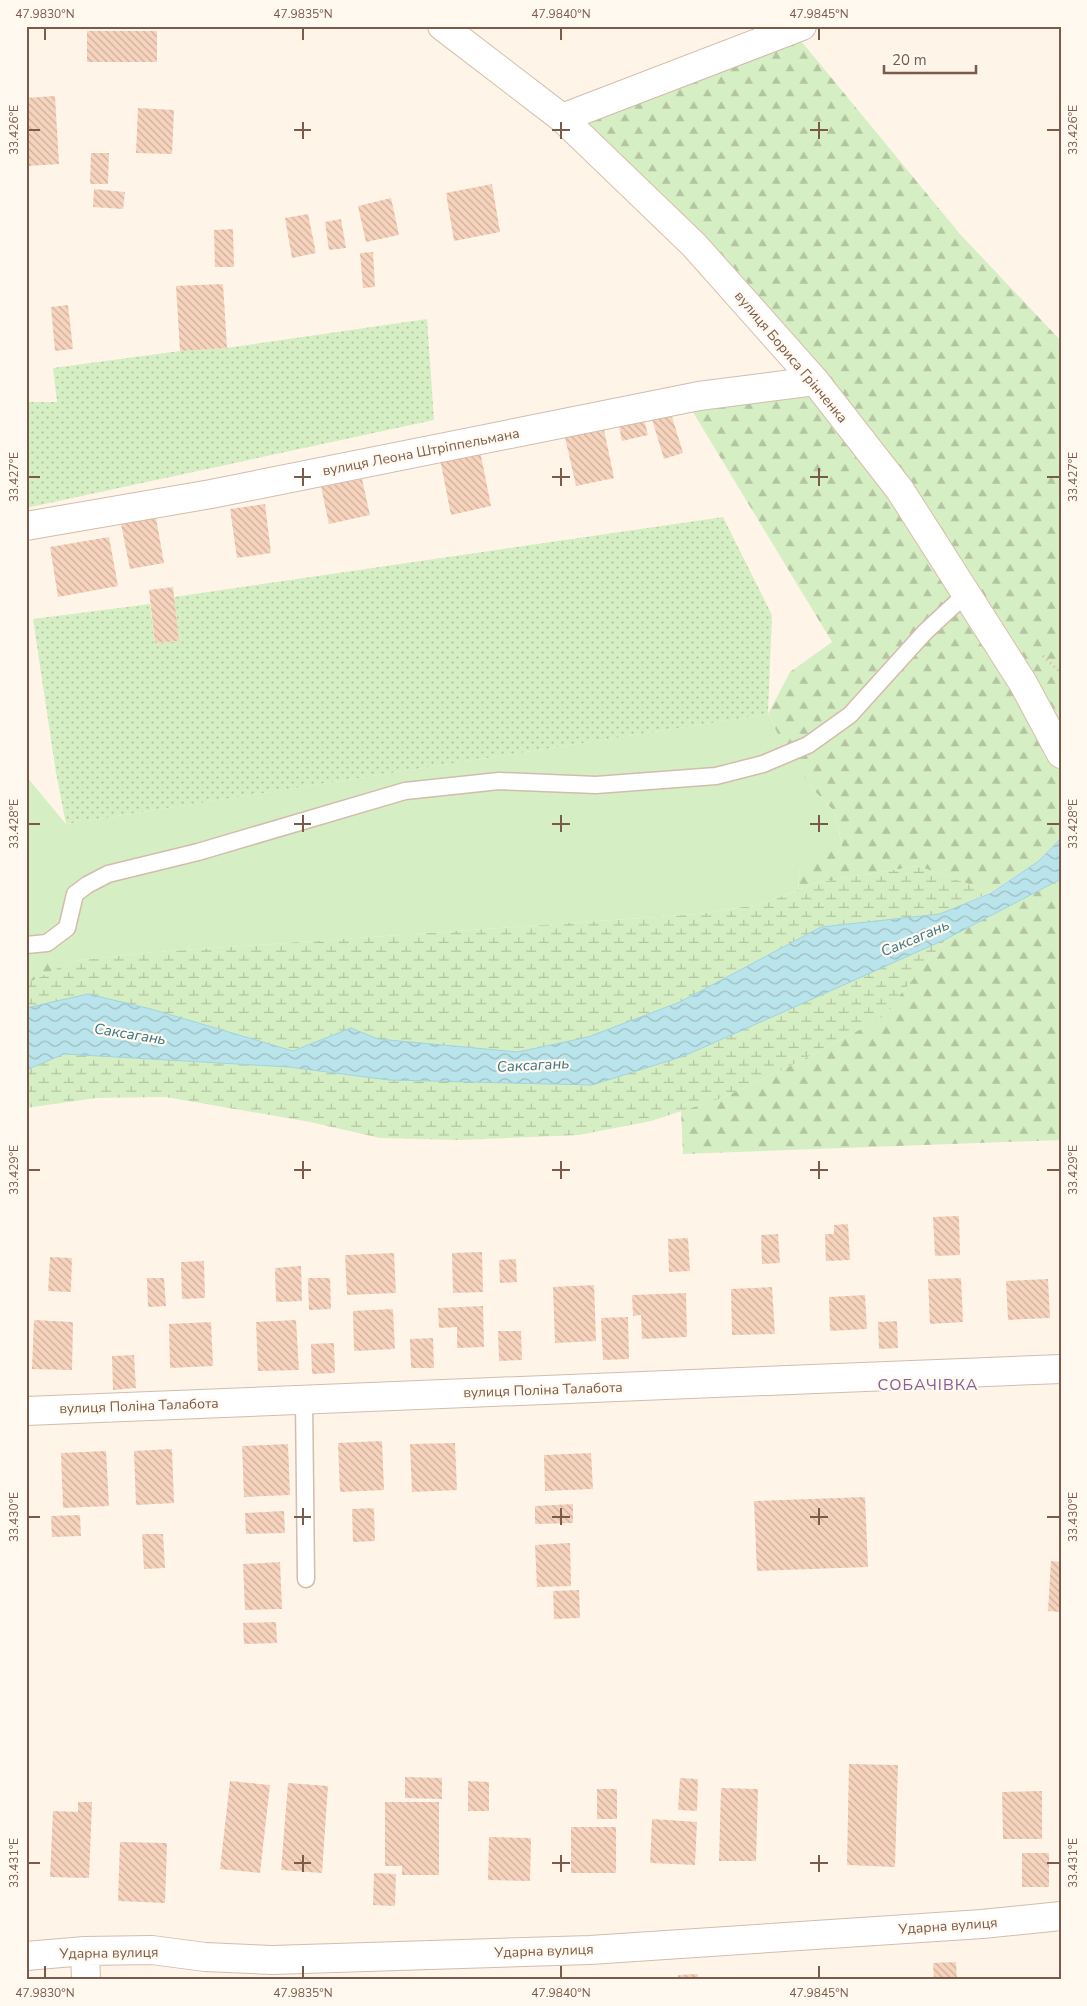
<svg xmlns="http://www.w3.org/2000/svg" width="1087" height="2006" font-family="'Nunito Sans',sans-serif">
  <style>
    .grass { fill: #d6eec4 }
    .forest { fill: url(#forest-firs) }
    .wetland { fill: url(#wetland-marsh) }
    .park { fill: url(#park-dots) }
    .water { fill: url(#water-waves); stroke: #9fd4dd }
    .building { fill: url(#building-back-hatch) }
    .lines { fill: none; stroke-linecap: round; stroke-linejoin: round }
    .lane-casing { stroke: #d3bcac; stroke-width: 19 }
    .street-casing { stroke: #d3bcac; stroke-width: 30 }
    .secondary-casing { stroke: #d8bfab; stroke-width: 30 }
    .path { stroke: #dcb69f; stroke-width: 3; stroke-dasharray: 1 4; stroke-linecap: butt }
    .lane { stroke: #fff; stroke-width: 16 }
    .street { stroke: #fff; stroke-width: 28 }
    .secondary { stroke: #fff; stroke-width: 28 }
    .ticks { fill: none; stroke: #7c5a49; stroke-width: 2 }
    .labels { text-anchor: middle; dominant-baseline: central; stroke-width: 4.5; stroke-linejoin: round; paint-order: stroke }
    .street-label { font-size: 14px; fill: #7c5a49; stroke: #fff9f0 }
    .water-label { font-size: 15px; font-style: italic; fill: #3a7782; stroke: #fff9f0 }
    .quarter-label { font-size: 16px; letter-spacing: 1px; fill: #856198; stroke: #fff9f0 }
    .neatline { fill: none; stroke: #7c5a49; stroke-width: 2 }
    .ticks-label { font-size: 12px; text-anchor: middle; fill: #7c5a49 }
  </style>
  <defs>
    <pattern id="forest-firs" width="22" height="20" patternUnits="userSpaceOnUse" patternTransform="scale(1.25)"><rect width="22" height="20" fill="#d6eec4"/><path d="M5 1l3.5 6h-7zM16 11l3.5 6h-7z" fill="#b3c4a1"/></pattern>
    <pattern id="wetland-marsh" width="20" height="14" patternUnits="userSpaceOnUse" patternTransform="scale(1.25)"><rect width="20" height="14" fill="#d6eec4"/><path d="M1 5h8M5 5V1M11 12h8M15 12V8" fill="none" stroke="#b3c4a1"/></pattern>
    <pattern id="park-dots" width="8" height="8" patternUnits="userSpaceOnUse" patternTransform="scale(1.25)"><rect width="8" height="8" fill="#d6eec4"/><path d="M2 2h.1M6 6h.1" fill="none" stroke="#b3c4a1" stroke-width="1.8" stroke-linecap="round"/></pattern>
    <pattern id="water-waves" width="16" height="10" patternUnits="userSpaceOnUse" patternTransform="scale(1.25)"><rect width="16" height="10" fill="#bae4eb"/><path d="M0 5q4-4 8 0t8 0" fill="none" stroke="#9cbcc0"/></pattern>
    <pattern id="building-back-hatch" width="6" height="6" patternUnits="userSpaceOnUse" patternTransform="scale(1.25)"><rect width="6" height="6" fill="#f6d3bd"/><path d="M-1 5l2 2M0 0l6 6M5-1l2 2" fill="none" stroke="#ccae9c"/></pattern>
  </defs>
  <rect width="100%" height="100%" fill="#fef5e8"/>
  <path class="grass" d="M 768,714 L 788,753 L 810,786 L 835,812 L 842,847 L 800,867 L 798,890 L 762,904 L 699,914 L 156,952 L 72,961 L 26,961 L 26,776 L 66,824 Z"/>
  <path class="forest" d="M 792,30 L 960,234 L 1061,341 L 1061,838 L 1039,861 L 991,892 L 918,866 L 819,882 L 798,890 L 800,867 L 842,846 L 835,812 L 810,786 L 788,754 L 768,714 L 790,672 L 832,642 L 685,399 L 815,381 L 562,118 Z
    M 1061,879 L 1061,1140 L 683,1154 L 681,1111 L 722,1098 L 792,1065 L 880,1019 L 946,939 Z
    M 26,961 L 72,961 L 32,981 L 26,981 Z"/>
  <path class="wetland" d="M 918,866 L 991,892 L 940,914 L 821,927 L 680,1002 L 588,1037 L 518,1052 L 378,1039 L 351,1028 L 293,1051 L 151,1009 L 26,1008 L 26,981 L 32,981 L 72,961 L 156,952 L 699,914 L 762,904 L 819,882 Z
    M 946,939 L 880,1019 L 792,1065 L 722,1098 L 651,1121 L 579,1135 L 459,1140 L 380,1138 L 310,1122 L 166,1097 L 96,1098 L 26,1108 L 26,1070 L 64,1054 L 289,1067 L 389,1080 L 592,1085 L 684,1056 Z"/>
  <path class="park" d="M 427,319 L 434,420 L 26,508 L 26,402 L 57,402 L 53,368 L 180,351 L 227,348 Z
    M 723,517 L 772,615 L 768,714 L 66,824 L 56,773 L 33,619 L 150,604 L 155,643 L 179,641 L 174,597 Z"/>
  <path class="water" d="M 1061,838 L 1061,879 L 946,939 L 781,1013 L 684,1056 L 592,1085 L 389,1080 L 289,1067 L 64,1054 L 26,1070 L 26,1008 L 88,994 L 151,1009 L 293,1051 L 351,1028 L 378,1039 L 518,1052 L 588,1037 L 680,1002 L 821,927 L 940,914 L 991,893 L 1039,861 Z"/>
  <path class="building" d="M 87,31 L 157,31 L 157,62 L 87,62 Z
    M 55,96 L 59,164 L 28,166 L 26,98 Z
    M 138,108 L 174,110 L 172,154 L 136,153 Z
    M 91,153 L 109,153 L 108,184 L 90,184 Z
    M 492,184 L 500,232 L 454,241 L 446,193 Z
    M 94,189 L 125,192 L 123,209 L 93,207 Z
    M 391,198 L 399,235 L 366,242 L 358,206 Z
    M 308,214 L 316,253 L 292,258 L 285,218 Z
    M 341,219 L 346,248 L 329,250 L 325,222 Z
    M 233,229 L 234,267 L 215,267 L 214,230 Z
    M 373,252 L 375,287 L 363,288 L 360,253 Z
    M 223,284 L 227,348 L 180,351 L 176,286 Z
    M 68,305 L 73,349 L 55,351 L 51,307 Z
    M 670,410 L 683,453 L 664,459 L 651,416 Z
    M 643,415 L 648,435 L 622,441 L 618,421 Z
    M 603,425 L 614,478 L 576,486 L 564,433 Z
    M 480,451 L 491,506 L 451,515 L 440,459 Z
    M 362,479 L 370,515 L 329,524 L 321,487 Z
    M 265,504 L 271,553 L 237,558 L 230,509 Z
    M 156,518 L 164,563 L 130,569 L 121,524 Z
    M 109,537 L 118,586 L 58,597 L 50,547 Z
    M 173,587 L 179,641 L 155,643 L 149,590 Z
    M 959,1216 L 960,1255 L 935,1256 L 933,1217 Z
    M 848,1224 L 850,1260 L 826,1261 L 825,1234 L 834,1234 L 834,1225 Z
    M 778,1234 L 780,1263 L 762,1264 L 761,1235 Z
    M 688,1238 L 690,1271 L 669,1272 L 668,1239 Z
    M 482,1252 L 483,1292 L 453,1293 L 452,1253 Z
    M 394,1253 L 396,1293 L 347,1295 L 345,1255 Z
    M 50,1257 L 72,1258 L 71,1292 L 48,1291 Z
    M 516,1259 L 517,1282 L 500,1283 L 499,1260 Z
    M 204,1261 L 205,1298 L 182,1299 L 181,1262 Z
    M 301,1266 L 302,1301 L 276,1302 L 275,1268 Z
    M 147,1278 L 164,1278 L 166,1306 L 148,1307 Z
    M 308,1278 L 330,1278 L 331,1309 L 309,1310 Z
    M 961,1278 L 963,1322 L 930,1324 L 928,1279 Z
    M 1048,1279 L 1050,1318 L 1008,1320 L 1006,1281 Z
    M 594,1285 L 596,1341 L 555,1343 L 553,1287 Z
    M 772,1287 L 775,1334 L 732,1335 L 731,1289 Z
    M 686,1293 L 687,1337 L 642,1339 L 641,1315 L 633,1316 L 632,1295 Z
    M 865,1295 L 867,1329 L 830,1331 L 829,1297 Z
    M 483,1306 L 484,1347 L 457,1348 L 457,1327 L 439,1328 L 438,1308 Z
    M 393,1309 L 395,1349 L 354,1351 L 353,1311 Z
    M 628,1317 L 629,1359 L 603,1360 L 601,1318 Z
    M 34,1320 L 73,1322 L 72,1370 L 32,1369 Z
    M 296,1320 L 299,1370 L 258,1371 L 256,1322 Z
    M 897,1321 L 898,1348 L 879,1349 L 878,1322 Z
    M 211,1322 L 213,1366 L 170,1368 L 169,1324 Z
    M 498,1331 L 521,1331 L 522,1360 L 499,1361 Z
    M 433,1338 L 434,1368 L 411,1368 L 410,1339 Z
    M 334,1343 L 335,1373 L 312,1374 L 311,1344 Z
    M 134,1355 L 136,1388 L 113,1390 L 112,1356 Z
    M 382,1441 L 384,1490 L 340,1492 L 338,1443 Z
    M 455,1443 L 457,1490 L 412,1492 L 410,1444 Z
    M 288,1444 L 290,1495 L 244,1497 L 242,1446 Z
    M 172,1449 L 174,1503 L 136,1505 L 134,1451 Z
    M 106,1451 L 109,1506 L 63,1508 L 61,1453 Z
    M 591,1453 L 593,1489 L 545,1491 L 544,1455 Z
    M 865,1497 L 868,1567 L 757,1571 L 754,1501 Z
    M 573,1504 L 573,1523 L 535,1524 L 535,1506 Z
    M 374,1508 L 375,1541 L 353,1542 L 352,1509 Z
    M 284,1511 L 285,1533 L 246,1534 L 245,1513 Z
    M 80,1515 L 81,1536 L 52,1537 L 51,1516 Z
    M 142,1534 L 163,1534 L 165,1568 L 144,1569 Z
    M 570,1543 L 571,1586 L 537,1587 L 535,1545 Z
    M 1051,1561 L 1061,1562 L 1061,1612 L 1048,1611 Z
    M 280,1562 L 282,1609 L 245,1610 L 243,1564 Z
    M 579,1590 L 580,1618 L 554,1619 L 553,1591 Z
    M 276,1622 L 277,1643 L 244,1644 L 243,1623 Z
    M 849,1764 L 898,1765 L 895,1867 L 847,1865 Z
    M 405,1777 L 442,1778 L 442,1799 L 405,1798 Z
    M 680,1778 L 698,1779 L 697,1811 L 678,1810 Z
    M 230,1781 L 270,1785 L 260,1873 L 220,1869 Z
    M 468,1781 L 489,1782 L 489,1811 L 468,1811 Z
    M 288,1783 L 328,1786 L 322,1873 L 281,1870 Z
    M 721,1788 L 758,1789 L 756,1861 L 719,1861 Z
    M 597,1789 L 617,1789 L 617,1819 L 597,1819 Z
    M 1042,1791 L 1042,1839 L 1003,1839 L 1002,1792 Z
    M 78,1802 L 92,1802 L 89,1878 L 50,1877 L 53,1811 L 78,1812 Z
    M 385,1802 L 439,1802 L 439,1875 L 402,1875 L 402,1866 L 385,1866 Z
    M 652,1819 L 697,1822 L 695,1865 L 650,1863 Z
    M 571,1827 L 616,1827 L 616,1873 L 571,1873 Z
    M 489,1837 L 531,1838 L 530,1881 L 488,1880 Z
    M 120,1842 L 167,1843 L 165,1903 L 118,1901 Z
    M 1022,1853 L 1049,1853 L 1049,1887 L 1022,1887 Z
    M 374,1873 L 396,1874 L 395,1906 L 373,1905 Z
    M 956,1962 L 957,1980 L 934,1980 L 933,1963 Z
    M 698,1974 L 698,1980 L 678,1980 L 678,1975 Z"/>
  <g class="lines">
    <g class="lane-casing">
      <path id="lane" d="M 26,945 L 47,943 L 67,928 L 75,894 L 87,885 L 108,874 L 198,852 L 405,791 L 499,781 L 596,785 L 716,776 L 763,764 L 808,745 L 850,715 L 925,632 L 967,593
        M 304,1399 L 306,1579"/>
    </g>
    <g class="street-casing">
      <path id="street" d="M 562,118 L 802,26
        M 26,526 L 211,494 L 699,396 L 815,381
        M 26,1411 L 1061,1369
        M 85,1951 L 86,1980
        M 26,1956 L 85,1951 L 152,1950 L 205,1957 L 272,1960 L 590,1950 L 982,1924 L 1061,1916"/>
    </g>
    <g class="secondary-casing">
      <path id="secondary" d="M 442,26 L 562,118 L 694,245 L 815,381 L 900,490 L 1023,683 L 1061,754"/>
    </g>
    <path class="path" d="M 1043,656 L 1061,673"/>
    <use href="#lane" class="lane"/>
    <use href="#street" class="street"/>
    <use href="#secondary" class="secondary"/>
  </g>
  <path class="ticks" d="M 45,28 L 45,40M 303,28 L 303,40M 561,28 L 561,40M 819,28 L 819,40M 303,122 L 303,139M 561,122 L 561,139M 819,122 L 819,139M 28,130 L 40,130M 294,130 L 311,130M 552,130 L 570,130M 810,130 L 828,130M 1047,130 L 1060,130M 303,468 L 303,486M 561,468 L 561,486M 819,468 L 819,486M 28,477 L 40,477M 294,477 L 311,477M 552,477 L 570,477M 810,477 L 828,477M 1047,477 L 1060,477M 303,815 L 303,832M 561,815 L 561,832M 819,815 L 819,832M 28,824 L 40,824M 294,824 L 311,824M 552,824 L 570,824M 810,824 L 828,824M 1047,824 L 1060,824M 303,1161 L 303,1179M 561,1161 L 561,1179M 819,1161 L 819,1179M 28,1170 L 40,1170M 294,1170 L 311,1170M 552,1170 L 570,1170M 810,1170 L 828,1170M 1047,1170 L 1060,1170M 303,1508 L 303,1525M 561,1508 L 561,1525M 819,1508 L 819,1525M 28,1517 L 40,1517M 294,1517 L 311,1517M 552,1517 L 570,1517M 810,1517 L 828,1517M 1047,1517 L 1060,1517M 303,1855 L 303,1872M 561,1855 L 561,1872M 819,1855 L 819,1872M 28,1863 L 40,1863M 294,1863 L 311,1863M 552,1863 L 570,1863M 810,1863 L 828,1863M 1047,1863 L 1060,1863M 45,1966 L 45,1978M 303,1966 L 303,1978M 561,1966 L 561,1978M 819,1966 L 819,1978"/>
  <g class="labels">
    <g class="street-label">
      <text transform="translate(791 357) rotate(50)">вулиця Бориса Грінченка</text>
      <text transform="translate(421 452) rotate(-11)">вулиця Леона Штріппельмана</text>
      <text transform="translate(543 1390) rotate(-2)">вулиця Поліна Талабота</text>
      <text transform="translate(139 1406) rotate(-2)">вулиця Поліна Талабота</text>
      <text transform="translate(948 1926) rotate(-4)">Ударна вулиця</text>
      <text transform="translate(544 1951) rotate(-2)">Ударна вулиця</text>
      <text transform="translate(109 1953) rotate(-1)">Ударна вулиця</text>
    </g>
    <g class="water-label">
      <text transform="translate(915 938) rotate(-23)">Саксагань</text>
      <text transform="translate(130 1034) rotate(9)">Саксагань</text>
      <text transform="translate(533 1065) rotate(-3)">Саксагань</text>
    </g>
    <g class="quarter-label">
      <text x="928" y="1385">СОБАЧІВКА</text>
    </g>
  </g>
  <rect width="1087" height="2006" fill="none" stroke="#fff9f0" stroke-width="55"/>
  <path d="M884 65v8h92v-8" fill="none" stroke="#7c5a49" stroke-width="2.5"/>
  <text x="892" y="65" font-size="15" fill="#7c5a49" stroke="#fff9f0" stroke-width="4" paint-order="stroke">20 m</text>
  <rect x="28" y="28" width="1032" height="1950" class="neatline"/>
  <g class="ticks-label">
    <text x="45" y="18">47.9830°N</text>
    <text x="303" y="18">47.9835°N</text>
    <text x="561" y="18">47.9840°N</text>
    <text x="819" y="18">47.9845°N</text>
    <text transform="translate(1073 130) rotate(-90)" y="4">33.426°E</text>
    <text transform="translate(14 130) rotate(-90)" y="4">33.426°E</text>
    <text transform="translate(1073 477) rotate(-90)" y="4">33.427°E</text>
    <text transform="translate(14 477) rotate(-90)" y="4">33.427°E</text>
    <text transform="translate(14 824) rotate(-90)" y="4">33.428°E</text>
    <text transform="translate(1073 824) rotate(-90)" y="4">33.428°E</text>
    <text transform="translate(14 1170) rotate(-90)" y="4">33.429°E</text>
    <text transform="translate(1073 1170) rotate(-90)" y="4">33.429°E</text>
    <text transform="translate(1073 1517) rotate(-90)" y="4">33.430°E</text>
    <text transform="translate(14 1517) rotate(-90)" y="4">33.430°E</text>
    <text transform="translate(14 1863) rotate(-90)" y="4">33.431°E</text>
    <text transform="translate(1073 1863) rotate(-90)" y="4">33.431°E</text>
    <text x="45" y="1997">47.9830°N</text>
    <text x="303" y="1997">47.9835°N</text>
    <text x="561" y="1997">47.9840°N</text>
    <text x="819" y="1997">47.9845°N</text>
  </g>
</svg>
